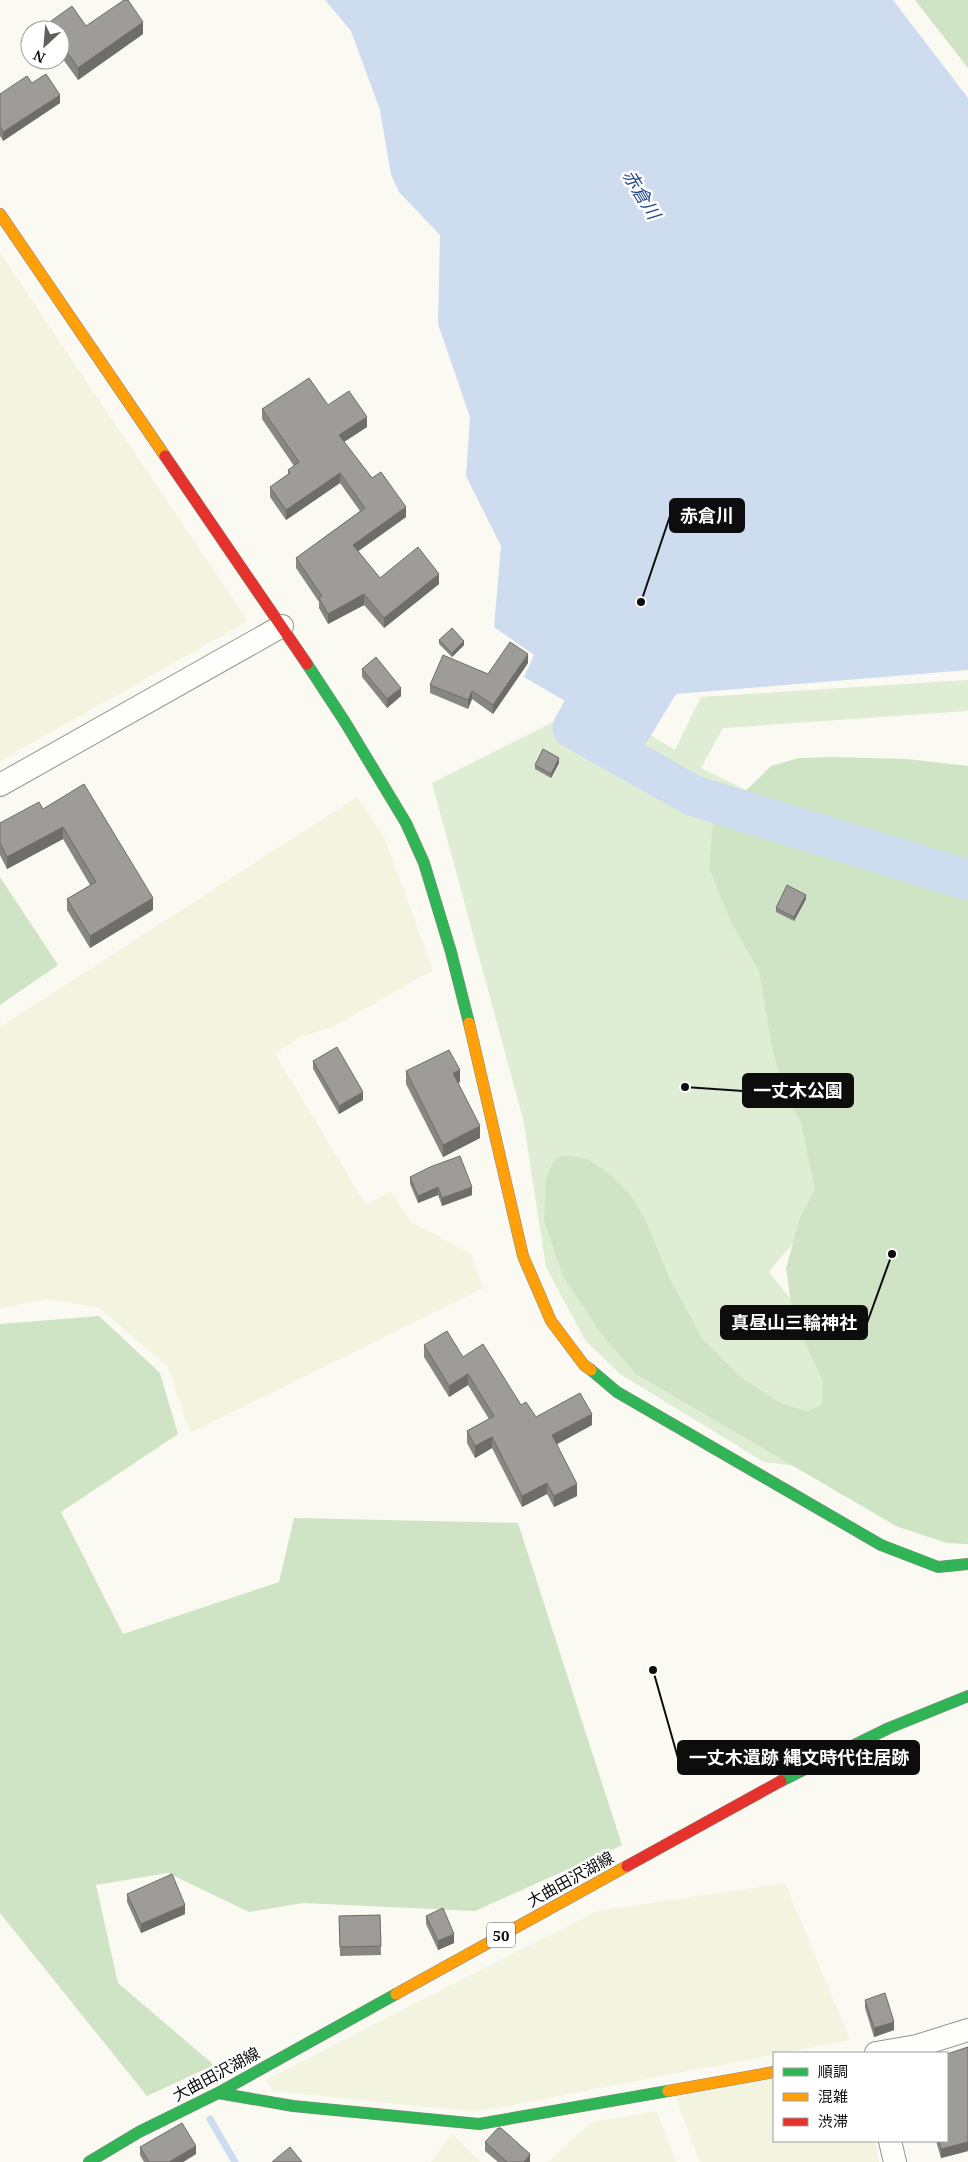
<svg xmlns="http://www.w3.org/2000/svg" width="968" height="2162" font-family="'Noto Serif','Noto Sans JP',serif">
  <style>
    .farmland { fill: #f2f4e0 }
    .green { fill: #dfedd5 }
    .forest { fill: #cfe4c4 }
    .water { fill: #cdddef }
    .lines { fill: none; stroke-linecap: round; stroke-linejoin: round }
    .stream { stroke: #cdddef; stroke-width: 7 }
    .river { stroke: #cdddef; stroke-width: 41 }
    .street-casing { stroke: #949490; stroke-width: 24 }
    .fast-casing { stroke: #8a8a87; stroke-width: 12 }
    .slow-casing { stroke: #8a8a87; stroke-width: 12 }
    .jam-casing { stroke: #8a8a87; stroke-width: 12 }
    .street { stroke: #fefefd; stroke-width: 22 }
    .fast { stroke: #30b455; stroke-width: 11 }
    .slow { stroke: #ff9f0a; stroke-width: 11 }
    .jam { stroke: #e5322d; stroke-width: 11 }
    .wall { fill: #878683 }
    .shaded-wall { fill: #6e6d6a }
    .building { fill: #9d9c98; stroke: #6e6d6a }
    .labels { text-anchor: middle; dominant-baseline: central; stroke-width: 5; stroke-linejoin: round; paint-order: stroke }
    .shield { fill: #fff; stroke: #565656; stroke-width: 1 }
    .shield-label { font-size: 15px; font-weight: bold; fill: #0d0d0d }
    .street-label { font-size: 16px; fill: #0d0d0d; stroke: #fff }
    .water-label { font-size: 18px; font-style: italic; fill: #274c8f; stroke: #fff }
    .leader { fill: none; stroke: #0d0d0d; stroke-width: 2 }
    .callout-dot { fill: #0d0d0d; stroke: #fff; stroke-width: 2 }
    .callout { fill: #0d0d0d; stroke: #0d0d0d; stroke-width: 2 }
    .callout-label { font-size: 18px; text-anchor: middle; font-weight: bold; fill: #fff }
  </style>
  <rect width="100%" height="100%" fill="#fafaf2"/>
  <path class="farmland" d="M 0,253 L 248,621 L 0,761 Z
    M 357,797 L 385,839 L 433,970 L 333,1027 L 300,1037 L 275,1054 L 366,1205 L 390,1191 L 411,1222 L 471,1254 L 483,1288 L 190,1433 L 168,1367 L 99,1308 L 48,1299 L 0,1308 L 0,1027 Z
    M 785,1883 L 850,2040 L 475,2112 L 273,2091 L 265,2080 L 597,1911 Z
    M 774,2079 L 774,2141 L 875,2141 L 879,2162 L 700,2162 L 675,2096 Z
    M 657,2111 L 676,2162 L 548,2162 L 591,2122 Z
    M 452,2134 L 480,2162 L 431,2162 Z"/>
  <path class="green" d="M 968,680 L 968,711 L 723,728 L 701,768 L 968,898 L 862,1055 L 805,1229 L 769,1272 L 828,1346 L 820,1469 L 764,1462 L 620,1374 L 585,1340 L 546,1267 L 523,1119 L 432,783 L 595,701 L 675,750 L 701,697 Z"/>
  <path class="forest" d="M 915,0 L 968,0 L 968,68 Z
    M 832,757 L 906,759 L 968,766 L 968,1544 L 947,1543 L 896,1526 L 636,1374 L 602,1335 L 563,1276 L 544,1221 L 546,1178 L 554,1160 L 562,1155 L 588,1159 L 611,1175 L 629,1193 L 645,1219 L 668,1275 L 703,1340 L 742,1378 L 782,1404 L 808,1411 L 822,1405 L 823,1381 L 793,1318 L 786,1268 L 800,1218 L 815,1189 L 801,1122 L 786,1097 L 772,1048 L 759,971 L 730,920 L 709,868 L 713,823 L 771,766 L 799,758 Z
    M 0,877 L 58,965 L 0,1005 Z
    M 99,1316 L 160,1373 L 178,1434 L 61,1512 L 123,1634 L 279,1582 L 294,1518 L 518,1523 L 622,1845 L 475,1911 L 303,1903 L 249,1912 L 168,1873 L 96,1885 L 118,1983 L 214,2065 L 147,2096 L 0,1913 L 0,1324 Z"/>
  <path class="water" d="M 325,0 L 893,0 L 968,98 L 968,670 L 676,694 L 644,747 L 524,677 L 534,655 L 494,627 L 501,546 L 466,476 L 470,417 L 438,324 L 440,235 L 399,192 L 391,175 L 380,110 L 351,31 Z"/>
  <g class="lines">
    <path class="stream" d="M 210,2119 L 235,2162"/>
    <path class="river" d="M 610,661 L 573,728 L 694,796 L 968,880"/>
    <g class="street-casing">
      <path id="street" d="M 0,785 L 282,626
        M 876,2053 L 917,2046 L 968,2030
        M 890,2141 L 895,2162"/>
    </g>
    <g class="fast-casing">
      <path id="fast" d="M 307,664 L 345,722 L 406,823 L 424,863 L 451,952 L 469,1023
        M 591,1370 L 617,1392 L 881,1545 L 938,1567 L 968,1564
        M 781,1781 L 889,1728 L 968,1696
        M 218,2093 L 293,2106 L 479,2124 L 668,2091
        M 89,2162 L 139,2132 L 218,2093 L 396,1994"/>
    </g>
    <g class="slow-casing">
      <path id="slow" d="M 0,214 L 165,456
        M 469,1023 L 523,1256 L 551,1321 L 584,1365 L 591,1370
        M 396,1994 L 627,1866
        M 668,2091 L 774,2072"/>
    </g>
    <g class="jam-casing">
      <path id="jam" d="M 165,456 L 307,664
        M 627,1866 L 781,1781"/>
    </g>
    <use href="#street" class="street"/>
    <use href="#fast" class="fast"/>
    <use href="#slow" class="slow"/>
    <use href="#jam" class="jam"/>
  </g>
  <path class="wall" d="M 47,24 L 86,26 L 143,34 L 78,80 L 60,55 L 60,30 L 47,30 Z
    M 32,83 L 60,103 L 3,141 L 0,136 L 0,94 Z
    M 328,405 L 367,427 L 344,442 L 372,478 L 406,517 L 358,551 L 380,578 L 439,584 L 384,628 L 364,605 L 328,624 L 319,608 L 319,602 L 296,568 L 296,558 L 360,511 L 340,483 L 286,520 L 270,497 L 270,487 L 288,474 L 288,470 L 294,466 L 262,419 L 262,409 Z
    M 439,640 L 464,645 L 452,657 L 439,644 Z
    M 528,663 L 493,714 L 472,699 L 468,709 L 430,693 L 430,685 L 488,674 Z
    M 362,669 L 401,696 L 387,708 L 362,677 Z
    M 559,763 L 551,778 L 535,769 L 535,765 Z
    M 43,809 L 153,910 L 90,948 L 67,910 L 67,899 L 90,885 L 63,839 L 7,869 L 0,855 L 0,823 Z
    M 806,899 L 794,921 L 776,912 L 776,908 Z
    M 313,1061 L 363,1100 L 339,1114 L 313,1069 Z
    M 406,1071 L 460,1082 L 458,1083 L 480,1138 L 443,1157 L 406,1084 Z
    M 410,1177 L 472,1195 L 442,1206 L 438,1195 L 418,1203 L 410,1184 Z
    M 424,1345 L 463,1357 L 536,1417 L 592,1425 L 556,1444 L 577,1496 L 554,1507 L 547,1494 L 522,1507 L 492,1448 L 475,1458 L 467,1443 L 467,1431 L 489,1419 L 468,1385 L 449,1397 L 424,1357 Z
    M 127,1894 L 185,1914 L 141,1933 L 127,1902 Z
    M 380,1915 L 381,1955 L 340,1956 L 339,1916 Z
    M 426,1916 L 454,1943 L 438,1950 L 426,1924 Z
    M 865,2000 L 894,2030 L 874,2037 L 865,2008 Z
    M 968,2047 L 968,2151 L 941,2158 L 936,2141 L 947,2141 Z
    M 485,2142 L 530,2162 L 498,2162 L 485,2151 Z
    M 140,2147 L 196,2154 L 183,2162 L 144,2162 L 140,2155 Z"/>
  <path class="shaded-wall" d="M 143,22 L 143,34 L 78,80 L 78,68 Z
    M 60,95 L 60,103 L 3,141 L 3,132 Z
    M 367,417 L 367,427 L 339,445 L 339,435 Z
    M 340,473 L 340,483 L 286,520 L 286,510 Z
    M 406,507 L 406,517 L 353,555 L 353,545 Z
    M 439,574 L 439,584 L 384,628 L 384,618 Z
    M 364,594 L 364,605 L 328,624 L 328,614 Z
    M 464,641 L 464,645 L 452,657 L 452,653 Z
    M 528,654 L 528,663 L 493,714 L 493,705 Z
    M 401,688 L 401,696 L 387,708 L 387,699 Z
    M 472,691 L 472,699 L 468,709 L 468,700 Z
    M 559,758 L 559,763 L 551,778 L 551,774 Z
    M 63,827 L 63,839 L 7,869 L 7,857 Z
    M 806,895 L 806,899 L 794,921 L 794,917 Z
    M 153,898 L 153,910 L 90,948 L 90,936 Z
    M 460,1070 L 460,1082 L 453,1086 L 453,1073 Z
    M 363,1092 L 363,1100 L 339,1114 L 339,1106 Z
    M 480,1126 L 480,1138 L 443,1157 L 443,1145 Z
    M 438,1187 L 438,1195 L 418,1203 L 418,1196 Z
    M 472,1187 L 472,1195 L 442,1206 L 442,1198 Z
    M 468,1374 L 468,1385 L 449,1397 L 449,1386 Z
    M 592,1414 L 592,1425 L 552,1447 L 552,1435 Z
    M 492,1437 L 492,1448 L 475,1458 L 475,1446 Z
    M 547,1483 L 547,1494 L 522,1507 L 522,1496 Z
    M 577,1484 L 577,1496 L 554,1507 L 554,1496 Z
    M 185,1905 L 185,1914 L 141,1933 L 141,1924 Z
    M 454,1934 L 454,1943 L 438,1950 L 438,1941 Z
    M 894,2022 L 894,2030 L 874,2037 L 874,2028 Z
    M 968,2142 L 968,2151 L 941,2158 L 941,2149 Z
    M 196,2146 L 196,2154 L 183,2162 L 169,2162 Z
    M 530,2154 L 530,2162 L 524,2162 Z"/>
  <path class="building" d="M 124,0 L 128,0 L 143,22 L 78,68 L 60,42 L 60,30 L 51,30 L 47,24 L 72,6 L 86,26 Z
    M 46,74 L 60,95 L 3,132 L 0,127 L 0,94 L 27,76 L 32,83 Z
    M 309,378 L 328,405 L 349,391 L 367,417 L 339,435 L 372,478 L 381,472 L 406,507 L 353,545 L 380,578 L 418,547 L 439,574 L 384,618 L 364,594 L 328,614 L 319,598 L 322,596 L 296,558 L 365,508 L 340,473 L 286,510 L 270,487 L 290,473 L 288,470 L 299,462 L 262,409 Z
    M 452,628 L 464,641 L 452,653 L 439,640 Z
    M 510,642 L 528,654 L 493,705 L 472,691 L 468,700 L 430,685 L 443,655 L 488,674 Z
    M 376,657 L 401,688 L 387,699 L 362,669 Z
    M 543,749 L 559,758 L 551,774 L 535,765 Z
    M 84,784 L 153,898 L 90,936 L 67,899 L 96,882 L 63,827 L 7,857 L 0,843 L 0,823 L 39,802 L 43,809 Z
    M 787,885 L 806,895 L 794,917 L 776,908 Z
    M 337,1047 L 363,1092 L 339,1106 L 313,1061 Z
    M 449,1050 L 460,1070 L 453,1073 L 480,1126 L 443,1145 L 406,1071 Z
    M 460,1156 L 472,1187 L 442,1198 L 438,1187 L 418,1196 L 410,1177 L 430,1167 Z
    M 447,1331 L 463,1357 L 483,1344 L 521,1405 L 526,1402 L 536,1417 L 580,1393 L 592,1414 L 552,1435 L 577,1484 L 554,1496 L 547,1483 L 522,1496 L 492,1437 L 475,1446 L 467,1431 L 494,1416 L 468,1374 L 449,1386 L 424,1345 Z
    M 172,1874 L 185,1905 L 141,1924 L 127,1894 Z
    M 443,1908 L 454,1934 L 438,1941 L 426,1916 Z
    M 380,1915 L 381,1946 L 340,1947 L 339,1916 Z
    M 885,1993 L 894,2022 L 874,2028 L 865,2000 Z
    M 968,2047 L 968,2142 L 941,2149 L 939,2141 L 947,2141 L 947,2054 Z
    M 182,2123 L 196,2146 L 169,2162 L 149,2162 L 140,2147 Z
    M 498,2128 L 501,2128 L 530,2154 L 524,2162 L 507,2162 L 485,2142 Z
    M 290,2147 L 302,2162 L 272,2162 Z"/>
  <g class="labels">
    <rect class="shield" x="487" y="1922.5" width="28" height="25" rx="4"/>
    <g class="shield-label">
      <text x="501" y="1935">50</text>
    </g>
    <g class="street-label">
      <text transform="translate(570 1879) rotate(-29)">大曲田沢湖線</text>
      <text transform="translate(216 2074) rotate(-28)">大曲田沢湖線</text>
    </g>
    <g class="water-label">
      <text transform="translate(642 194) rotate(59)">赤倉川</text>
    </g>
  </g>
  <path class="leader" d="M641 602L670 516M685 1087L743 1091M892 1254L867 1323M653 1670L678 1758"/>
  <g class="callout-dot">
    <circle cx="641" cy="602" r="5"/>
    <circle cx="685" cy="1087" r="5"/>
    <circle cx="892" cy="1254" r="5"/>
    <circle cx="653" cy="1670" r="5"/>
  </g>
  <g class="callout">
    <rect x="670" y="499" width="74" height="33" rx="5"/>
    <rect x="743" y="1074" width="110" height="33" rx="5"/>
    <rect x="721" y="1306" width="146" height="33" rx="5"/>
    <rect x="678" y="1741" width="241" height="33" rx="5"/>
  </g>
  <g class="callout-label">
    <text x="707" y="522">赤倉川</text>
    <text x="798" y="1097">一丈木公園</text>
    <text x="794" y="1329">真昼山三輪神社</text>
    <text x="799" y="1764">一丈木遺跡 縄文時代住居跡</text>
  </g>
  <rect x="773" y="2052" width="175" height="90" fill="#ffffff" stroke="#9e9e9e"/>
  <rect x="783" y="2068" width="25" height="8" fill="#30b455" stroke="#9e9e9e"/>
  <text x="818" y="2077" font-size="15" fill="#0d0d0d">順調</text>
  <rect x="783" y="2093" width="25" height="8" fill="#ff9f0a" stroke="#9e9e9e"/>
  <text x="818" y="2102" font-size="15" fill="#0d0d0d">混雑</text>
  <rect x="783" y="2118" width="25" height="8" fill="#e5322d" stroke="#9e9e9e"/>
  <text x="818" y="2127" font-size="15" fill="#0d0d0d">渋滞</text>
  <g transform="translate(45 45) rotate(206)"><circle r="24" fill="#ffffff" stroke="#9e9e9e"/>
  <path d="M0-4L9 19L0 12L-9 19Z" fill="#60605d"/>
  <text y="-8" font-size="14" font-weight="bold" text-anchor="middle" fill="#0d0d0d">N</text>
  </g>
</svg>
